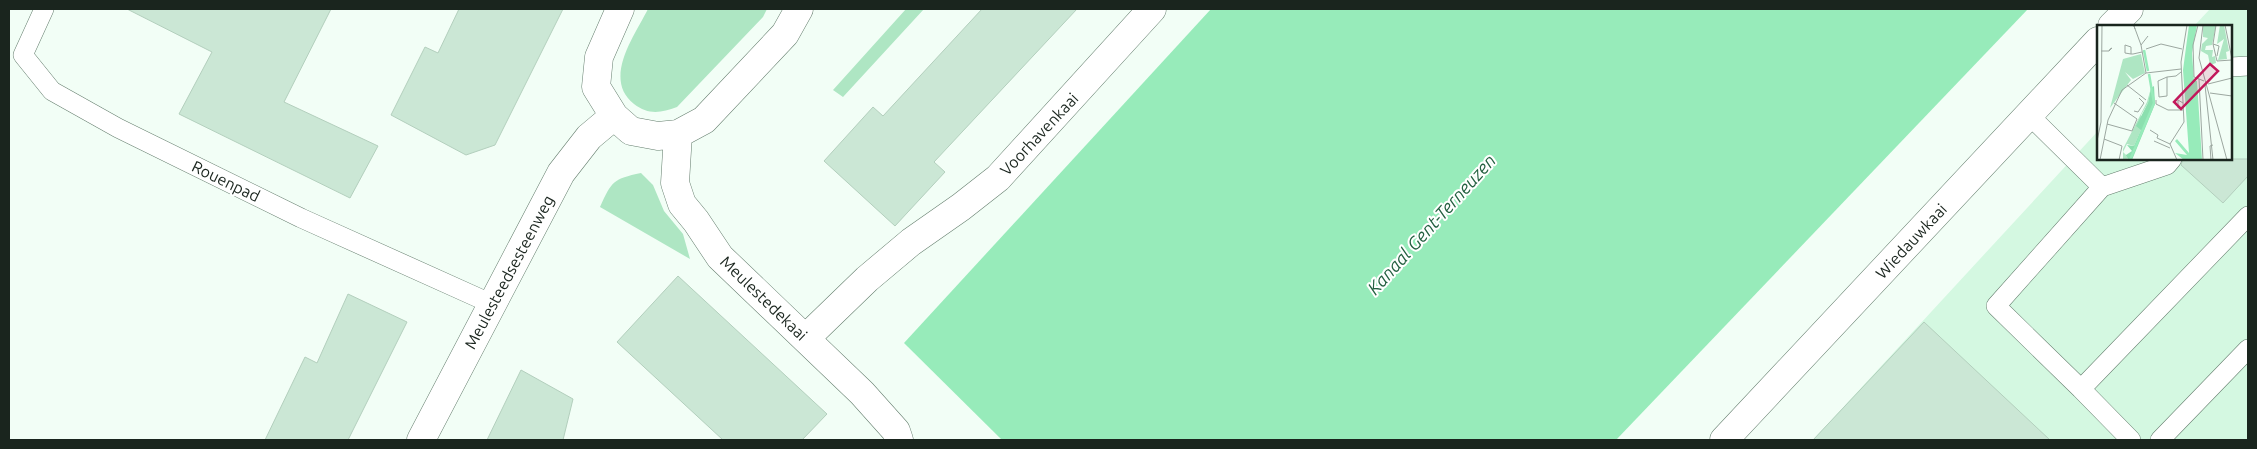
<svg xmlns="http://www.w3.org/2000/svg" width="2257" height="449" font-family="Ubuntu,sans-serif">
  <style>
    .built { fill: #d4f8e1 }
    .green { fill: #aee6c3 }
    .water { fill: #97ebba }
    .building { fill: #cbe7d5; stroke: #b3cfbd }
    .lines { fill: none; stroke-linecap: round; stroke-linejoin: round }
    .lane-casing { stroke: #657e6e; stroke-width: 20 }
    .street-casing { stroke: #657e6e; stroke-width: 29 }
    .secondary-casing { stroke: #657e6e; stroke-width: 29 }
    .lane { stroke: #fff; stroke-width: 19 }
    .street { stroke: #fff; stroke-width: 28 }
    .secondary { stroke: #fff; stroke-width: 28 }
    .labels { text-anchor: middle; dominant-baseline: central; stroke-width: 4; stroke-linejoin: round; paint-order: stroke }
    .street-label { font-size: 16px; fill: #1a251e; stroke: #fff }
    .water-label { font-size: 18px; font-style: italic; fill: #236040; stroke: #fff }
    .inset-river { fill: none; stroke: #97ebba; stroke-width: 2.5 }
    .inset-road { fill: none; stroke: #9ca7a0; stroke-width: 1 }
    .view { fill: #c2185b; fill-opacity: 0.15; stroke: #c2185b; stroke-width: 2.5 }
    .inset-edge { fill: none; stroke: #1a251e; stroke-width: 2.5 }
  </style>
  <rect width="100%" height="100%" fill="#f2fef6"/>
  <path class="built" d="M 2210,9 L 2248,9 L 2248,440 L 1813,440 L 2098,131 L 2098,159 L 2231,159 L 2231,26 L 2194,26 Z"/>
  <path class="green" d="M 648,9 L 767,9 L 763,17 L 677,107 C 661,113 648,115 634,104 C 602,79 635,35 648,9 Z
    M 906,9 L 924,9 L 843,97 L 833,90 Z
    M 641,173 L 653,185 L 664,211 L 683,234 L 690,259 L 600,207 C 612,181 613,179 641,173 Z"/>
  <path class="water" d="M 1211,9 L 2028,9 L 1616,440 L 1002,440 L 904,343 Z"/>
  <path class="building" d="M 127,9 L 331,9 L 284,102 L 378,146 L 350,198 L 179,114 L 212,52 Z
    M 459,9 L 563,9 L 495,145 L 466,155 L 391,115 L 425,47 L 438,53 Z
    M 982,9 L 1077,9 L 934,162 L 945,172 L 895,226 L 824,161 L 873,107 L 883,116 Z
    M 2183,159 L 2248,159 L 2248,176 L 2223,203 L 2181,165 Z
    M 678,276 L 827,414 L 802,440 L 723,440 L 617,342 Z
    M 348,294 L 407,322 L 348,440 L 265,440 L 305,357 L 317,363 Z
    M 1924,322 L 2050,440 L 1813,440 Z
    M 521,370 L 573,399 L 563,440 L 487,440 Z"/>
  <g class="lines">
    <g class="lane-casing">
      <path id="lane" d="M 44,9 L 23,55 L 52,91 L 118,128 L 301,218 L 492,304
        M 2231,67 L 2248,66
        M 2029,115 L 2102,187 L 1996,306 L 2081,389 L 2248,216
        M 2102,187 L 2167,165 L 2172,159
        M 2081,389 L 2131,440
        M 2160,440 L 2248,349"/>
    </g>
    <g class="street-casing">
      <path id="street" d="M 620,9 L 599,57 L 596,87 L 614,116 L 631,131 L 658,136 L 678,134 L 704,120 L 785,34 L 799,9
        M 678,134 L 675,183 L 682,204 L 696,221 L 720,257 L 862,393 L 896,431 L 899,440
        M 806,338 L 867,279 L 911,242 L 961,207 L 998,178 L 1152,9
        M 421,440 L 561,173 L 589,137 L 614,116"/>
    </g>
    <g class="secondary-casing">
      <path id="secondary" d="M 2112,26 L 2129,9
        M 1724,440 L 2098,41"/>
    </g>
    <use href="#lane" class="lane"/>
    <use href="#street" class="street"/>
    <use href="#secondary" class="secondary"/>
  </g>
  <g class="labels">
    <g class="street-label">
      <text transform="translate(1039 134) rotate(-47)">Voorhavenkaai</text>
      <text transform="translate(226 181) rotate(26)">Rouenpad</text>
      <text transform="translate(1911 241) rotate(-47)">Wiedauwkaai</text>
      <text transform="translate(509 272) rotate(-62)">Meulesteedsesteenweg</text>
      <text transform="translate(764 298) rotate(44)">Meulestedekaai</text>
    </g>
    <g class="water-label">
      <text transform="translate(1431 224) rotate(-48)">Kanaal Gent-Terneuzen</text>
    </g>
  </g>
  <g transform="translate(2097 25)">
    <rect width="135" height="135" fill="#f2fef6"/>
    <path d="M 106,0 L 119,0 L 115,20 L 109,21 L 108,25 L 116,25 L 115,32 L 118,31 L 119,38 L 113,40 L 111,30 L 104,26 L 105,19 L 111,13 L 106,12 ZM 123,0 L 127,0 L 132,26 L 129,27 L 130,34 L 121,35 L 127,14 L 120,19 ZM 44,29 L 48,48 L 36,54 L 28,47 L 34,55 L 13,83 L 26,34 ZM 54,63 L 51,78 L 44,90 L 44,105 L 37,121 L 30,119 L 26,127 L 32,135 L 26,135 L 26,124 L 50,77 Z" fill="#aee6c3"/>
    <path d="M 57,61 L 58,79 L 35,135 L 32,135 L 26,127 L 29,130 L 35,126 L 30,120 L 37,121 L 44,105 L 39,101 L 51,78 L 54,63 Z" fill="#8cdfaf"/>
    <path d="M 92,0 L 100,0 L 95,28 L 97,56 L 100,56 L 105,135 L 87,135 L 78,128 L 90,130 L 78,116 L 80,114 L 92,128 L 86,45 Z" fill="#97ebba"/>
    <path class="inset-river" d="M 47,25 L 51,46M 33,135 L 57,78 L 52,49"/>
    <path class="inset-road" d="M 101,0 L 96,20 L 97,52 L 107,56M 106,0 L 102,33 L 130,135M 119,0 L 116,19 L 120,36 L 135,35M 128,0 L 135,34M 38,4 L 37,1 L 44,20 L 51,11M 116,19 L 122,21 L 120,31M 44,20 L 49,48M 49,24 L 64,19 L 85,24M 4,26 L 12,26 L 15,23 L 13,24 L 12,26M 34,29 L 34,22 L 28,20 L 28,28 L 34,29 L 36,29 L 45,27M 70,52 L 70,71 L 62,72 L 61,56 L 70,52 L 79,51 L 84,47M 102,54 L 106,135M 111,59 L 135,53M 30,60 L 49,75M 108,60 L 116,135M 113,68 L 135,71M 59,75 L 59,79 L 71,85 L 86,85M 86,78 L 81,75 L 81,83 L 86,82M 37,86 L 41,87 L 47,78 L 42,73M 10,99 L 35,106 L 40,94 L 17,78M 53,105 L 61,110 L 60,113 L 73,119M 7,114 L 25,121 L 22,135M 0,116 L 4,97 L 5,0M 57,116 L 73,123M 3,135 L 11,95 L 25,65 L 49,48 L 84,44M 80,135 L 73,119 L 87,97 L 84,37 L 90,0M 114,135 L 113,121 L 116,120"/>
    <path class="view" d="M 113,39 L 121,46 L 84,84 L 77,77 Z"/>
    <rect width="135" height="135" class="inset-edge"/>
  </g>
  <rect width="2257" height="449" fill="none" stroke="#1a251e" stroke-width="20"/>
</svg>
